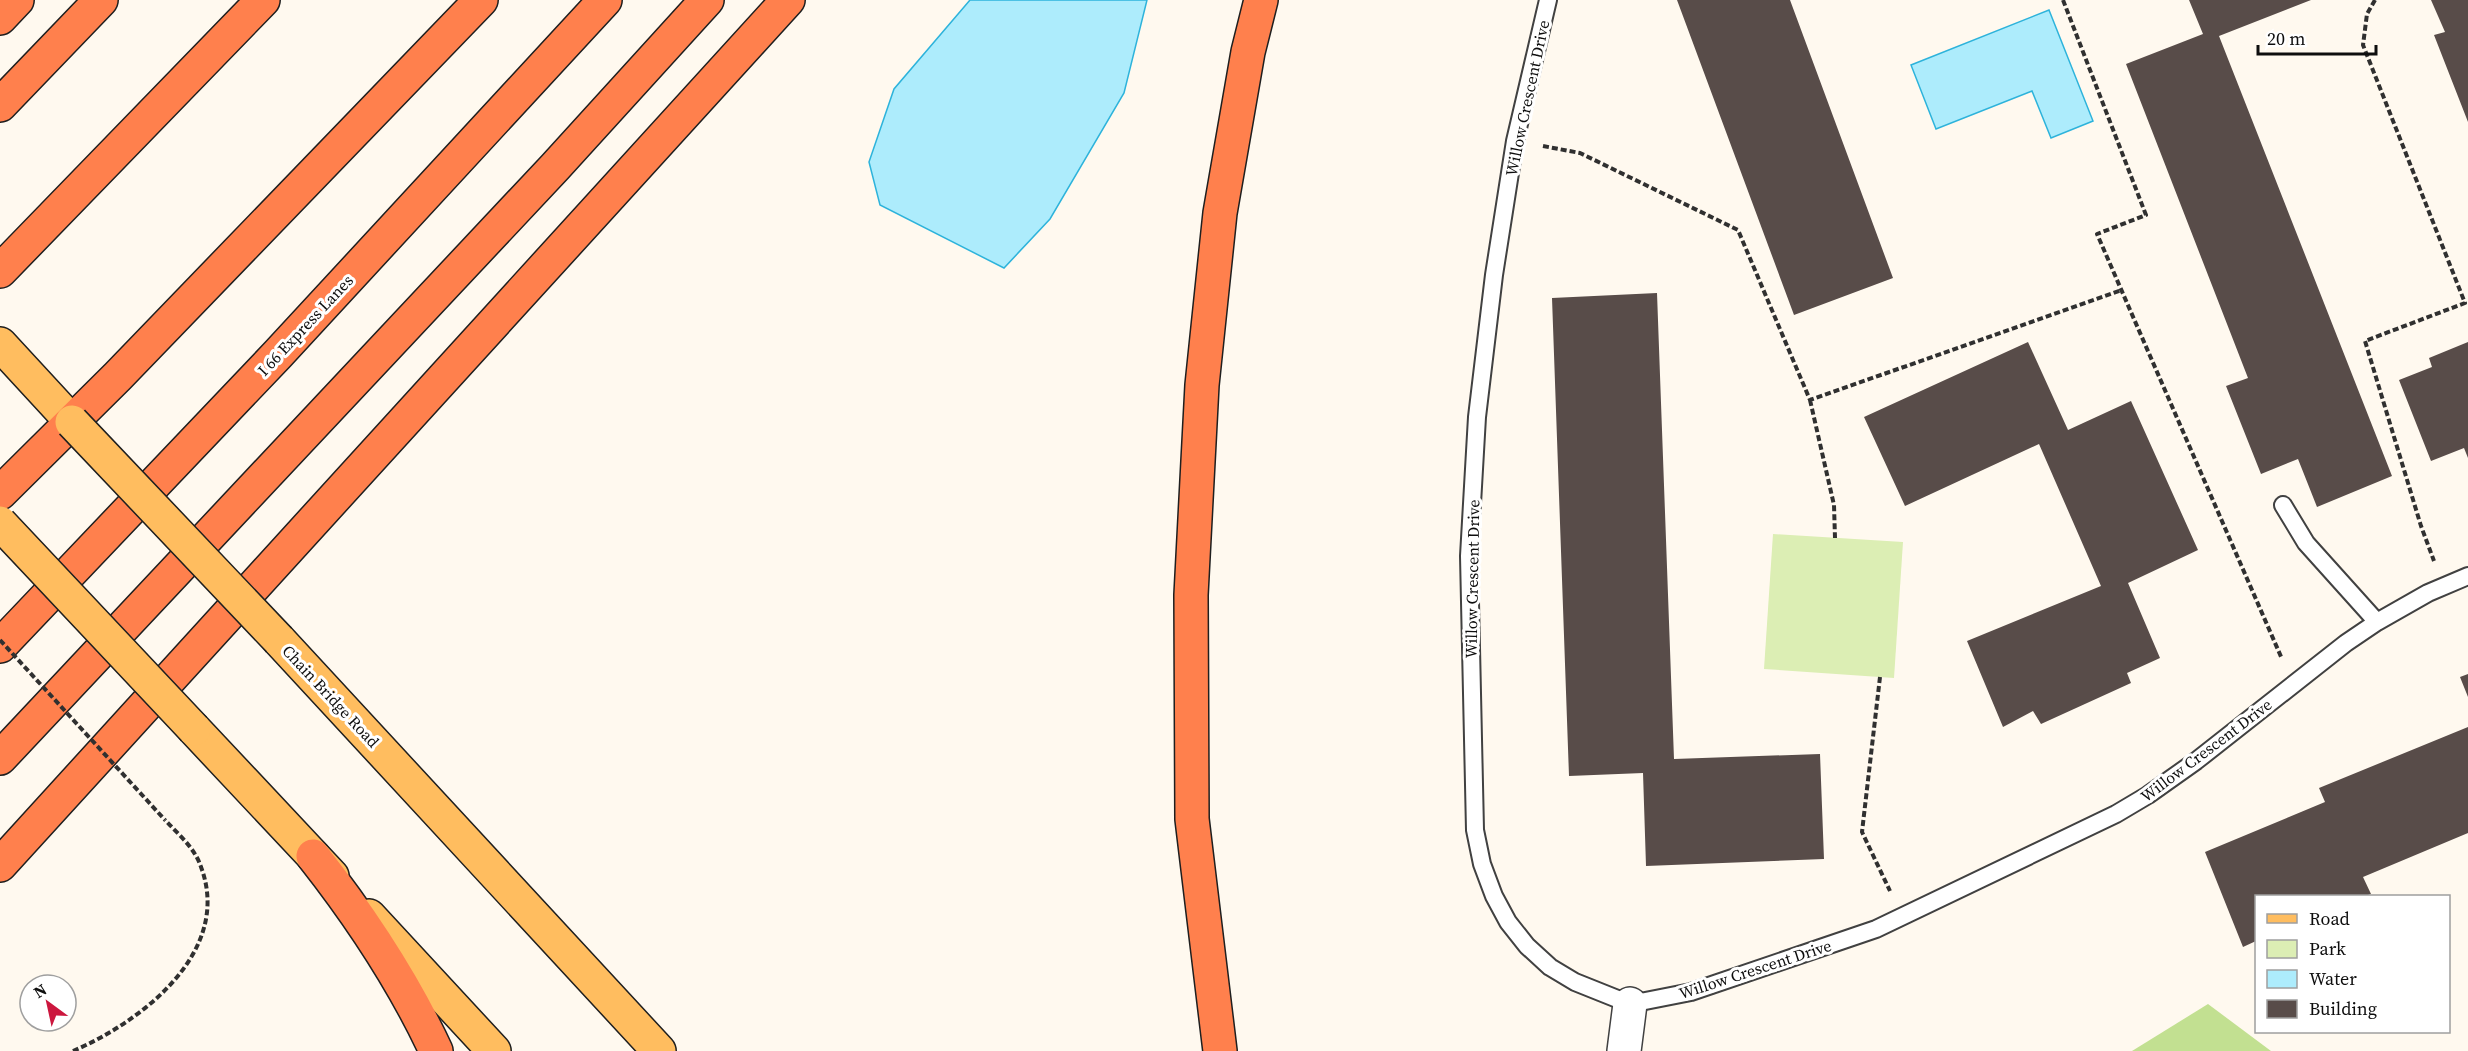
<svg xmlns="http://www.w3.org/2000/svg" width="2468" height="1051" font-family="'Source Serif 4',serif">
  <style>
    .green { fill: #dceeb4 }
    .forest { fill: #c2e091 }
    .water { fill: #adecfc; stroke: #2db3db; stroke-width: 1.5 }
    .building { fill: #584c49 }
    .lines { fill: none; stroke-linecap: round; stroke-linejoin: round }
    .service-casing { stroke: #414141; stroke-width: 20 }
    .minor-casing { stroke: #414141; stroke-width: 36 }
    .primary-casing { stroke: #1f1f1f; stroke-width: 36 }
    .motorway-casing { stroke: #1f1f1f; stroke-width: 36 }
    .path { stroke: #303030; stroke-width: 4; stroke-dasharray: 6 3; stroke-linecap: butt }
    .service { stroke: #fff; stroke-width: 16 }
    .minor { stroke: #fff; stroke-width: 33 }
    .primary { stroke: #ffbd5f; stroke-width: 33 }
    .motorway { stroke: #ff804d; stroke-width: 33 }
    .primary-bridge-casing { stroke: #1f1f1f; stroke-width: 36; stroke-linecap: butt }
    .path-bridge { stroke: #303030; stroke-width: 4; stroke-dasharray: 6 3; stroke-linecap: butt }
    .primary-bridge { stroke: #ffbd5f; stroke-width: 33 }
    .labels { text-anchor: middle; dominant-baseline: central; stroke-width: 6; stroke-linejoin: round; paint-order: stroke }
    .street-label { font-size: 16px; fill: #0e0e0e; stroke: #fff }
  </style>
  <rect width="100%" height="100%" fill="#fff9ef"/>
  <path class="green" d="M 1773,534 L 1903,542 L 1894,678 L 1764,669 Z"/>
  <path class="forest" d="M 2208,1004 L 2271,1051 L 2132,1051 Z"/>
  <path class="water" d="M 970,0 L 1147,0 L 1124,93 L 1050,219 L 1004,268 L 880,205 L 869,162 L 894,89 Z
    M 2049,10 L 2093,121 L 2051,138 L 2032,91 L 1936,129 L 1911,65 Z"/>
  <path class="building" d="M 1677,0 L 1790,0 L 1893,278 L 1794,315 Z
    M 2189,0 L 2311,0 L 2219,36 L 2392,476 L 2317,507 L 2298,459 L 2261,474 L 2226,386 L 2248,378 L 2126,64 L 2203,34 Z
    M 2431,0 L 2468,0 L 2468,122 L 2434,35 L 2445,32 Z
    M 1657,293 L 1674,759 L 1820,754 L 1824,859 L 1646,866 L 1643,773 L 1569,776 L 1552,298 Z
    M 2028,342 L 2068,430 L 2131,401 L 2198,550 L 2128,583 L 2160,658 L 2127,673 L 2131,683 L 2041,724 L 2033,711 L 2003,727 L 1967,641 L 2101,586 L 2039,444 L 1905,506 L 1864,417 Z
    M 2468,342 L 2468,458 L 2464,448 L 2431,461 L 2399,380 L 2432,367 L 2429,358 Z
    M 2468,674 L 2468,697 L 2460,677 Z
    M 2468,727 L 2468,833 L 2363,877 L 2371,894 L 2365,896 L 2256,896 L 2256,941 L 2243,947 L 2205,852 L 2325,802 L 2319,788 Z"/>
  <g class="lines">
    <g class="service-casing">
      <path id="service" d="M 1548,0 L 1515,141 L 1494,275 L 1477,417 L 1469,556 L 1475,830 L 1482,864 L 1494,896 L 1508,922 L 1527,946 L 1550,967 L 1575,982 L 1630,1004 L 1691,992 L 1876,929 L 2116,814 L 2148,795 L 2196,761 L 2346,643 L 2377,622 L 2428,593 L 2468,576
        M 2283,505 L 2306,543 L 2377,622"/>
    </g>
    <g class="minor-casing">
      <path id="minor" d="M 1624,1051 L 1630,1004"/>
    </g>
    <g class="primary-casing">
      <path id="primary" d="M 0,344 L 72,422
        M 279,640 L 659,1051
        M 194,729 L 332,876
        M 369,916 L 494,1051"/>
    </g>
    <g class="motorway-casing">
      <path id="motorway" d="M 0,18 L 17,0
        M 0,105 L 101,0
        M 0,271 L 263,0
        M 0,493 L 118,376 L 481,0
        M 0,646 L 278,354 L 605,0
        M 0,758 L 555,167 L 707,0
        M 313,856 C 361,917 403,980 436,1051
        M 0,865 L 788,0
        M 1220,1051 L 1192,819 L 1191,595 L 1202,385 L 1220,213 L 1248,52 L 1261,0"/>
    </g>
    <path class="path" d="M 2063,0 L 2146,215 L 2097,234 L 2282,659
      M 2375,0 L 2367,14 L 2363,45 L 2465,303 L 2365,341 L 2421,526 L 2434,561
      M 1543,146 L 1580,153 L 1738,230 L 1810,400 L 2122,290
      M 1810,400 L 1834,505 L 1835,538
      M 1880,677 L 1862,832 L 1890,891
      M 73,1051 C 141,1022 233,952 201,867 C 195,848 178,834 165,820"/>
    <use href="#service" class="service"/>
    <use href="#minor" class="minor"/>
    <use href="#primary" class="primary"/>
    <use href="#motorway" class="motorway"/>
    <g class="primary-bridge-casing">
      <path id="primary-bridge" d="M 72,422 L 279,640
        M 0,523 L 194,729"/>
    </g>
    <path class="path-bridge" d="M 0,640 L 165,820"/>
    <use href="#primary-bridge" class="primary-bridge"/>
  </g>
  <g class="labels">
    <g class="street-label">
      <text transform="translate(1527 98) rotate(-78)">Willow Crescent Drive</text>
      <text transform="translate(305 325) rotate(-47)">I 66 Express Lanes</text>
      <text transform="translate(1472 579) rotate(-89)">Willow Crescent Drive</text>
      <text transform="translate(331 696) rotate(47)">Chain Bridge Road</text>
      <text transform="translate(2206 750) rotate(-37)">Willow Crescent Drive</text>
      <text transform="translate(1755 969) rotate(-18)">Willow Crescent Drive</text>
    </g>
  </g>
  <rect x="2255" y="895" width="195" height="138" fill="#ffffff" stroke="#9f9f9f" stroke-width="1.5"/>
  <rect x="2267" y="914" width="30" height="9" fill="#ffbd5f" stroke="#9f9f9f" stroke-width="1.5"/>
  <text x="2309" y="925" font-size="18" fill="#0e0e0e">Road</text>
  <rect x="2267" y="940" width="30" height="18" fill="#dceeb4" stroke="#9f9f9f" stroke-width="1.5"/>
  <text x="2309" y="955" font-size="18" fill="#0e0e0e">Park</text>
  <rect x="2267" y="970" width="30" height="18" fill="#adecfc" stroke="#9f9f9f" stroke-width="1.5"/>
  <text x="2309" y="985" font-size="18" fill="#0e0e0e">Water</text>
  <rect x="2267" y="1000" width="30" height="18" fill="#584c49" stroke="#9f9f9f" stroke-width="1.5"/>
  <text x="2309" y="1015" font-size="18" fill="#0e0e0e">Building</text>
  <g transform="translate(48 1003) rotate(327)"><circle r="28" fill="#ffffff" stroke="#9f9f9f" stroke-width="1.5"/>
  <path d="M0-4.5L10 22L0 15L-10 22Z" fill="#cc173e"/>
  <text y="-9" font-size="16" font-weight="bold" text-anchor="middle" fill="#0e0e0e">N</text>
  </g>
  <path d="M2258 45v9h118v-9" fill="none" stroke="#0e0e0e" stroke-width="3"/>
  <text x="2267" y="45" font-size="18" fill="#0e0e0e" stroke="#ffffff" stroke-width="4.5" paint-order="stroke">20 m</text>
</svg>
